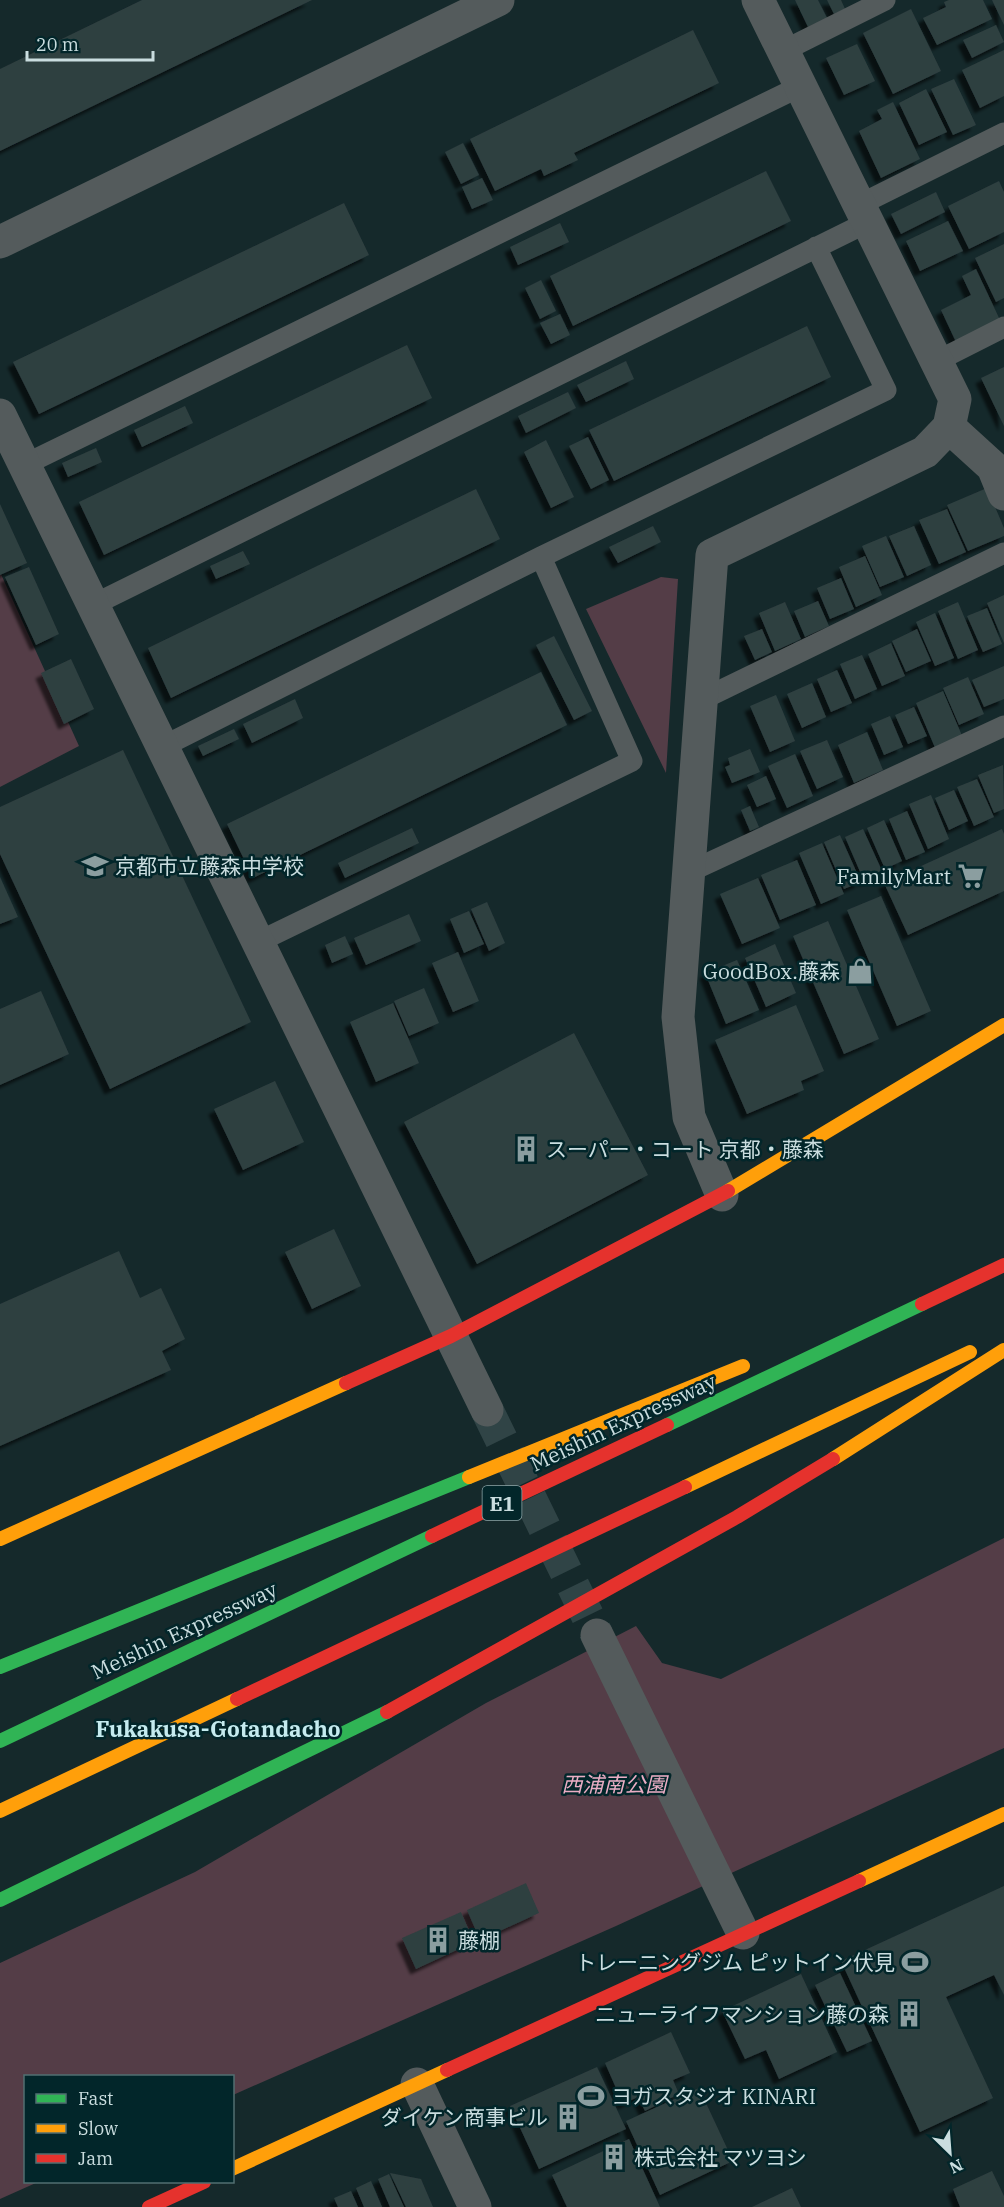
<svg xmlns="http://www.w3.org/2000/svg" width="1004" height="2207" font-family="'IBM Plex Serif','Noto Sans JP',serif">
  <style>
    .green { fill: #543d47 }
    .building { fill: #2f3f40; filter: url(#shadow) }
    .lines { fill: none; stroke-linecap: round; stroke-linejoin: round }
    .street-tunnel { stroke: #304446; stroke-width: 33; stroke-dasharray: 33 16; stroke-linecap: butt }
    .lane { stroke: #545b5c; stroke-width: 21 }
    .street { stroke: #545b5c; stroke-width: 33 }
    .fast { stroke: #30b455; stroke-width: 14 }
    .slow { stroke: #ff9f0a; stroke-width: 14 }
    .jam { stroke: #e5322d; stroke-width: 14 }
    .labels { text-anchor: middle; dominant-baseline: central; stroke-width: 5; stroke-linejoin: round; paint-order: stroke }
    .shield { fill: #02262a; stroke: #8ea6a9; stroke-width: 1.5 }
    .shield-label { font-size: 20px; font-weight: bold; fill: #cadddf }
    .poi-label { font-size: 21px; fill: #cadddf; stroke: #02262a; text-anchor: start }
    .street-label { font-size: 21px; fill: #cadddf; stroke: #02262a }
    .park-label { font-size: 21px; font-style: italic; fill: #eaadc4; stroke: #02262a }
    .neighbourhood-label { font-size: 22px; font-weight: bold; fill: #c5ebef; stroke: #02262a }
  </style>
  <defs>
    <filter id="shadow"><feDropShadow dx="-5.5" dy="5.5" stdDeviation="1.5" flood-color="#0009"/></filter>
  </defs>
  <rect width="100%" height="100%" fill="#15292b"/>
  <path class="green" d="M 0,572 L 79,746 L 0,787 Z
    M 661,577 L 678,579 L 666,773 L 586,609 Z
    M 1004,1538 L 1004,1748 L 616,1926 L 233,2095 L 232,2076 L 26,2076 L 26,2182 L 38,2182 L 0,2199 L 0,1963 L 195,1872 L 486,1703 L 636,1626 L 662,1663 L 721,1679 Z"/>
  <path class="building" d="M 142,0 L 312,0 L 0,151 L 0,69 Z
    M 795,0 L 818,0 L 827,18 L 808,27 Z
    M 827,0 L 841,0 L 845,9 L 834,14 Z
    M 949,0 L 983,0 L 992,19 L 937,45 L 923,18 L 946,7 L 944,2 Z
    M 992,0 L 1004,0 L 1004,25 Z
    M 911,9 L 941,71 L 893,94 L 863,33 Z
    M 996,25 L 1004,42 L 972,58 L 963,40 Z
    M 693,30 L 719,83 L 574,153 L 578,160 L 544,176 L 541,169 L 495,191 L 470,139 Z
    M 857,44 L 875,81 L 844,95 L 826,58 Z
    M 1004,50 L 1004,96 L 980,108 L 962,70 Z
    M 954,79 L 976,125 L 953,135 L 931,89 Z
    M 926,89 L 947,132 L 919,145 L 899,103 Z
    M 893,102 L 920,159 L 881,178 L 859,131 L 882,119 L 877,110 Z
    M 463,143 L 479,175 L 461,184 L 445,152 Z
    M 766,171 L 791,221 L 573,326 L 550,276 Z
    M 482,178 L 493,200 L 472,209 L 462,187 Z
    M 999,181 L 1004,192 L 1004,232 L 969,249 L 948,206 Z
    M 936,192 L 945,212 L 901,234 L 891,214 Z
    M 344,203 L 369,255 L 39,414 L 13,362 Z
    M 948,221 L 963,251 L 920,271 L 906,241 Z
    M 560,223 L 569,242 L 518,265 L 510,247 Z
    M 1004,244 L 1004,298 L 996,302 L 975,258 Z
    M 976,269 L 1000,320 L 956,342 L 941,310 L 971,295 L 962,276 Z
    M 541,280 L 556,311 L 540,319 L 525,288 Z
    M 560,314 L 570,335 L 551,344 L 540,323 Z
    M 807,326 L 831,377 L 614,481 L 589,430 Z
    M 407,345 L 432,398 L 104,555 L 79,502 Z
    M 626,361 L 634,379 L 586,402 L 577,385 Z
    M 1004,367 L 1004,426 L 981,378 Z
    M 568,392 L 576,408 L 526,433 L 518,416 Z
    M 185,406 L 193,423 L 142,447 L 134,430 Z
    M 588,437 L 609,480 L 591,489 L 569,446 Z
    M 546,440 L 574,497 L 551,508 L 524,452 Z
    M 96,448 L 102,462 L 68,477 L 62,463 Z
    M 987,488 L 1004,528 L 1004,536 L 968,551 L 947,505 Z
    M 476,489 L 500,539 L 171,698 L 148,648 Z
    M 0,504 L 27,563 L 0,575 Z
    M 947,509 L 966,552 L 939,564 L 919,520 Z
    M 653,526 L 661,542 L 618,563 L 609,547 Z
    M 914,526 L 931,565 L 907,576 L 889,536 Z
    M 886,536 L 904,577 L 880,587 L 862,546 Z
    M 243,551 L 250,564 L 216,579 L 210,566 Z
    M 865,556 L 882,595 L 856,607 L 839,567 Z
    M 29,567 L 59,634 L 36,645 L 5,577 Z
    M 841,578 L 854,609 L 830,619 L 817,588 Z
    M 1004,595 L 1004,643 L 987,603 Z
    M 818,601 L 829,626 L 805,637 L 794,611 Z
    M 785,602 L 801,639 L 775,651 L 759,613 Z
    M 958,602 L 978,650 L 958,659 L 938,611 Z
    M 987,608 L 1002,644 L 983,652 L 967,616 Z
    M 935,613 L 954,658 L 935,666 L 916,622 Z
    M 762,629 L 772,652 L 755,660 L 744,636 Z
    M 917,629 L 931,661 L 906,672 L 892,641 Z
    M 554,636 L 592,711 L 574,720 L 536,645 Z
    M 891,643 L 905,676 L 882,686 L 868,654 Z
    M 862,655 L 877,689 L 855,699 L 840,664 Z
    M 71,659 L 94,709 L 64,724 L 41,673 Z
    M 1004,666 L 1004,699 L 984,707 L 972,680 Z
    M 837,670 L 852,703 L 831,712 L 817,679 Z
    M 541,672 L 567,725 L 253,878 L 227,824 Z
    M 968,677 L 984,714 L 959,725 L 943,688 Z
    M 812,683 L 826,717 L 802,728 L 787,694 Z
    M 943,691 L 963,738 L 936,750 L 916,703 Z
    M 776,695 L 795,741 L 770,752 L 750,706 Z
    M 295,699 L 303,718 L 252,743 L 243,724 Z
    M 914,707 L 927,736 L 908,744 L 895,715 Z
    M 890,716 L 903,747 L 884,755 L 871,724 Z
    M 234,729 L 239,739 L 203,756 L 198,746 Z
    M 867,732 L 883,770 L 854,783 L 838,745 Z
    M 827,740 L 843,777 L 817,789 L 800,751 Z
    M 750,749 L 760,772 L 732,783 L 725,767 L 730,765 L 728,758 Z
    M 123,750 L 251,1022 L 110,1089 L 0,854 L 0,807 Z
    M 795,754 L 813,796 L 787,808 L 768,766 Z
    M 1003,765 L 1004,809 L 994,813 L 978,775 Z
    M 766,776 L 776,799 L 757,807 L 747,785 Z
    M 977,779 L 994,817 L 974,826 L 957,787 Z
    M 954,790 L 968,821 L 949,830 L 935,798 Z
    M 931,795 L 949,839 L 928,849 L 909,804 Z
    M 750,806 L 759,827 L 750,831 L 741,810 Z
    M 907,811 L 925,852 L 906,860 L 889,819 Z
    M 884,820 L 902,861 L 885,869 L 867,828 Z
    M 412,828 L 419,843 L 345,878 L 338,863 Z
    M 863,829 L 883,873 L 864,881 L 845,837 Z
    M 1002,829 L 1004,834 L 1004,891 L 908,935 L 884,883 Z
    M 840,835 L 861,882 L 844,889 L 824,842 Z
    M 822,843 L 844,894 L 821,904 L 799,853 Z
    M 797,860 L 816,905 L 780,920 L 761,875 Z
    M 0,877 L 18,917 L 0,924 Z
    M 758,878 L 780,928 L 742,944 L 720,894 Z
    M 881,896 L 931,1011 L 897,1026 L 847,910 Z
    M 487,902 L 505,943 L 489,951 L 471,909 Z
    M 469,911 L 484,944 L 464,953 L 450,919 Z
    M 409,914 L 421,941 L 366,965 L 354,938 Z
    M 828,921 L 879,1039 L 844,1054 L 793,936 Z
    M 345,936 L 353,954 L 332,963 L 325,945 Z
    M 775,944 L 796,993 L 766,1007 L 745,958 Z
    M 458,952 L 479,1001 L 453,1012 L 432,963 Z
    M 737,960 L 759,1010 L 726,1024 L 705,973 Z
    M 424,988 L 439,1023 L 409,1036 L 394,1001 Z
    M 41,991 L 69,1054 L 0,1085 L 0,1009 Z
    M 393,1003 L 419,1063 L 376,1082 L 350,1022 Z
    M 796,1005 L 824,1071 L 801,1081 L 804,1090 L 747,1114 L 715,1040 Z
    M 574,1033 L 648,1175 L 477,1264 L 404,1122 Z
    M 275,1081 L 304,1142 L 243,1170 L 214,1109 Z
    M 334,1229 L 361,1286 L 312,1309 L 285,1252 Z
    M 119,1251 L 140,1298 L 161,1288 L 185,1339 L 162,1351 L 171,1370 L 0,1446 L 0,1304 Z
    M 526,1883 L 539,1913 L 480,1940 L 467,1910 Z
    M 1004,1886 L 1004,1995 L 994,1975 L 946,1997 L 993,2098 L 920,2132 L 841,1961 Z
    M 461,1912 L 474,1942 L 416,1969 L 402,1938 Z
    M 840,1973 L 872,2041 L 847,2052 L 815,1985 Z
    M 801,1974 L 837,2052 L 779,2079 L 766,2050 L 745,2059 L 722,2011 Z
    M 671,2032 L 690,2073 L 673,2080 L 679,2094 L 645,2111 L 638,2097 L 623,2104 L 605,2063 Z
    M 597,2067 L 626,2129 L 539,2169 L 510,2106 Z
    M 699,2088 L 733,2161 L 660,2195 L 626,2121 Z
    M 629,2139 L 660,2207 L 567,2207 L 552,2175 Z
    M 992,2171 L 1004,2196 L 1004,2207 L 960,2207 L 953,2189 Z
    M 390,2173 L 421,2179 L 433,2207 L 406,2207 Z
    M 389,2174 L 404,2207 L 390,2207 L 378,2179 Z
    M 371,2181 L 382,2207 L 364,2207 L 356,2188 Z
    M 792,2188 L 801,2207 L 752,2207 Z
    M 351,2191 L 358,2207 L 338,2207 L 334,2198 Z"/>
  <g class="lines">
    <path class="street-tunnel" d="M 487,1410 L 597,1635"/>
    <path class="lane" d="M 783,51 L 885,0
      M 859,205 L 1004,133
      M 937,361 L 1004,327
      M 24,465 L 801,86
      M 93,605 L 868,222
      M 701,700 L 1004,553
      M 162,747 L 541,557 L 886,390 L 816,247
      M 689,872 L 1004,726
      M 258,942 L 632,761 L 541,557"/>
    <path class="street" d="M 0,242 L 498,0
      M 0,415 L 487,1410
      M 949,427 L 993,467 L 1004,494
      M 722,1195 L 689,1117 L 678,1017 L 712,555 L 925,452 L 949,427 L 955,399 L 758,0
      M 597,1635 L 743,1933
      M 417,2084 L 475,2207"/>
    <path class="fast" d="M 667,1425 L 922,1304
      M 0,1667 L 469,1477
      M 0,1741 L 432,1536
      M 0,1900 L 387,1712"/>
    <path class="slow" d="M 728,1191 L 1004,1025
      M 833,1459 L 1004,1350
      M 469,1477 L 743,1366
      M 685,1487 L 970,1352
      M 0,1539 L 346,1383
      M 0,1811 L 237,1699
      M 859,1881 L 1004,1814
      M 232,2169 L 447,2070"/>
    <path class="jam" d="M 922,1304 L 1004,1265
      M 346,1383 L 451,1336 L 728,1191
      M 432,1536 L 667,1425
      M 237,1699 L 685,1487
      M 387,1712 L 737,1517 L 833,1459
      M 447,2070 L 859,1881
      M 149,2207 L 204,2182"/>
  </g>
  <defs>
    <g id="school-bare" transform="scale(2.07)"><path d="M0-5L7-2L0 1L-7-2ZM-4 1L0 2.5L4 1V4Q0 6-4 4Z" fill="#8b9ea0" stroke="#02262a" stroke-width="2.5" paint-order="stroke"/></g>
    <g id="supermarket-bare" transform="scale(2.07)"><path d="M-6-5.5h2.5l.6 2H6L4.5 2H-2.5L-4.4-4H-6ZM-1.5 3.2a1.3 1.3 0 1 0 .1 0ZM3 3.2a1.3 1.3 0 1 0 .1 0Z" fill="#8b9ea0" stroke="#02262a" stroke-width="2.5" paint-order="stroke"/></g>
    <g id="shop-bare" transform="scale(2.07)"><path d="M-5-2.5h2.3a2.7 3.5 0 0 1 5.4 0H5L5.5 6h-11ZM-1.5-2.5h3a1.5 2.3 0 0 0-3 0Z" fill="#8b9ea0" stroke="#02262a" stroke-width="2.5" paint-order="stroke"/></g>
    <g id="building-bare" transform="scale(2.07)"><path d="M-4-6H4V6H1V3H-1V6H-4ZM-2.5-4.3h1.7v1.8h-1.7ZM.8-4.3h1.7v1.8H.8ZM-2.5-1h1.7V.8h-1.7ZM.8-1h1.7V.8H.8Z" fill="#8b9ea0" stroke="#02262a" stroke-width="2.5" paint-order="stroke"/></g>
    <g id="stadium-bare" transform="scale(2.07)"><path d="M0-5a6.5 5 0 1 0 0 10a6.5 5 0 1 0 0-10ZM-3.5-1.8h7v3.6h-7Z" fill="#8b9ea0" stroke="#02262a" stroke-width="2.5" paint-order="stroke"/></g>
  </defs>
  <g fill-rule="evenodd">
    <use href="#school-bare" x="95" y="866"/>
    <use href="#supermarket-bare" x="971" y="876"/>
    <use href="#shop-bare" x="860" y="971"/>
    <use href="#building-bare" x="526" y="1149"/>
    <use href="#building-bare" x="438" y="1940"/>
    <use href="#stadium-bare" x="915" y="1962"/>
    <use href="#building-bare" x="909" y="2014"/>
    <use href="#stadium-bare" x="591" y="2096"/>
    <use href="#building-bare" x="568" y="2117"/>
    <use href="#building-bare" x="614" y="2157"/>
  </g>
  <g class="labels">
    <rect class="shield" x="482.5" y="1486" width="39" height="34" rx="4.5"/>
    <g class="shield-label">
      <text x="502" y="1503">E1</text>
    </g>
    <g class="poi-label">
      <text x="115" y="866">京都市立藤森中学校</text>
      <text x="951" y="876" text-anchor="end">FamilyMart</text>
      <text x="840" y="971" text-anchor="end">GoodBox.藤森</text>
      <text x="546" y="1149">スーパー・コート 京都・藤森</text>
      <text x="458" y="1940">藤棚</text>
      <text x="895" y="1962" text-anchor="end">トレーニングジム ピットイン伏見</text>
      <text x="889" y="2014" text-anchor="end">ニューライフマンション藤の森</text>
      <text x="611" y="2096">ヨガスタジオ KINARI</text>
      <text x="548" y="2117" text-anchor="end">ダイケン商事ビル</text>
      <text x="634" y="2157">株式会社 マツヨシ</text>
    </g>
    <g class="street-label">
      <text transform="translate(623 1422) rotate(-25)">Meishin Expressway</text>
      <text transform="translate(184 1630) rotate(-25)">Meishin Expressway</text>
    </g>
    <g class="park-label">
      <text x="614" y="1784">西浦南公園</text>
    </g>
    <g class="neighbourhood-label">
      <text x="218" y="1728">Fukakusa-Gotandacho</text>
    </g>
  </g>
  <rect x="24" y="2075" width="210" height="108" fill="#02262a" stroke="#526f72" stroke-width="1.5"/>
  <rect x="36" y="2094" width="30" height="9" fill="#30b455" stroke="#526f72" stroke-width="1.5"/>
  <text x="78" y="2105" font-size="18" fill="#cadddf">Fast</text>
  <rect x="36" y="2124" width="30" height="9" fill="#ff9f0a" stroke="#526f72" stroke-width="1.5"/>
  <text x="78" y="2135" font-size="18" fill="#cadddf">Slow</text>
  <rect x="36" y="2154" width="30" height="9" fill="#e5322d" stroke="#526f72" stroke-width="1.5"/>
  <text x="78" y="2165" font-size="18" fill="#cadddf">Jam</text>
  <g transform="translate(950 2153) rotate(155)" stroke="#02262a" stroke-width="4.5" paint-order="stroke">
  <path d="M0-4.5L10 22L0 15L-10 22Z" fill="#cadddf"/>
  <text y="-9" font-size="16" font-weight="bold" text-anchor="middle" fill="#cadddf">N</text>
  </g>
  <path d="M27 51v9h126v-9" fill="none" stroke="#cadddf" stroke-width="3"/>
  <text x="36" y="51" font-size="18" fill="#cadddf" stroke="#02262a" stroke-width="4.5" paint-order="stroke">20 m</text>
</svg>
